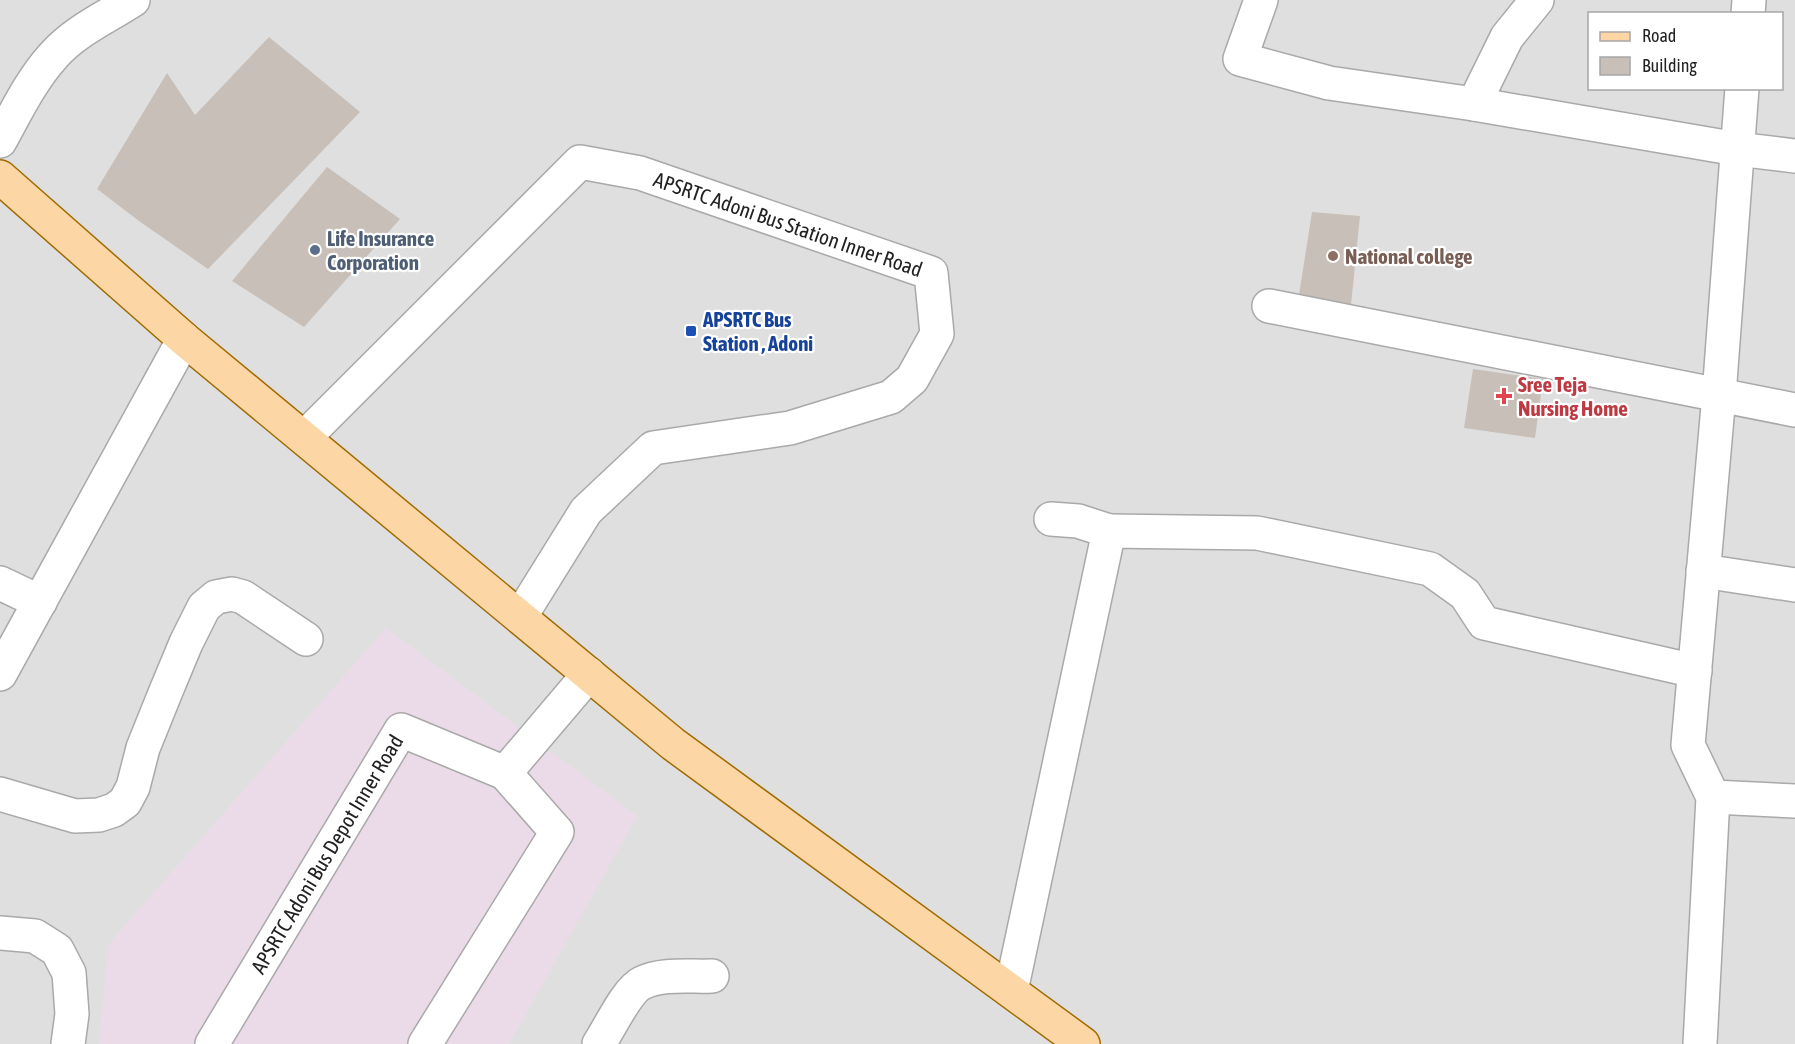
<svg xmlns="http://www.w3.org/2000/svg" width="1795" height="1044" font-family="'Asap Condensed',sans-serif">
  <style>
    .residential { fill: #e0dfdf; fill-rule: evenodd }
    .industrial { fill: #ebdbe8 }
    .building { fill: #c7bfb8 }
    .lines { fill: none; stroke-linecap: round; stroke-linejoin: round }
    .minor-casing { stroke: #a9a9a9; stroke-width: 36 }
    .major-casing { stroke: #a06b00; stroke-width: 36 }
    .minor { stroke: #fff; stroke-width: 33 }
    .major { stroke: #fcd6a4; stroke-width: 33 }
    .service-dot { fill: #5c6f8a; stroke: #fff; stroke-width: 2 }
    .education-dot { fill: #8d6e63; stroke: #fff; stroke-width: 2 }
    .transit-dot { fill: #1a4fb4; stroke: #fff; stroke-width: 2 }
    .health-dot { fill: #e0444e; stroke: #fff; stroke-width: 2 }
    .labels { text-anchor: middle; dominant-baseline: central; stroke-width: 4.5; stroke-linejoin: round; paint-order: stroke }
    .street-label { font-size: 21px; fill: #222; stroke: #fff }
    .service-label { font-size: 21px; font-weight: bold; fill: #4e5e75; stroke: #fff; text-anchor: start }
    .education-label { font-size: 21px; font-weight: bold; fill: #785e54; stroke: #fff; text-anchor: start }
    .transit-label { font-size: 21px; font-weight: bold; fill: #164399; stroke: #fff; text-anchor: start }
    .health-label { font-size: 21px; font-weight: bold; fill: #be3a42; stroke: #fff; text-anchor: start }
  </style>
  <rect width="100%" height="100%" fill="#f2efe9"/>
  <path class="residential" d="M 0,0 L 1795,0 L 1795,1044 L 0,1044 ZM 1590,14 L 1782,14 L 1782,88 L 1590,88 Z"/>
  <path class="industrial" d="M 386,628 L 637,816 L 509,1044 L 99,1044 L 109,944 Z"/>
  <path class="building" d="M 269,37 L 360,112 L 208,269 L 139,221 L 97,189 L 167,73 L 195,115 Z
    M 327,167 L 400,219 L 304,327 L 232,281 Z
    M 1312,212 L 1360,216 L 1351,305 L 1299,295 Z
    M 1473,369 L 1543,379 L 1535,438 L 1464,428 Z"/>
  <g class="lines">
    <g class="minor-casing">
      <g id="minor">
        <path d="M 1261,0 L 1240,59 L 1329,83 L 1474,104 L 1737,149 L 1795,156"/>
        <path d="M 1748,14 L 1749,0"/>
        <path d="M 1474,104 L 1507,37 L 1537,0"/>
        <path d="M 0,141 C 16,112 31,80 54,55 C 75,31 107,17 133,0"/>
        <path d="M 1269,306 L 1795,410"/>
        <path id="s1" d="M 304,438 L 580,162 L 640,173 L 931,273 L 937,334 L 912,379 L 891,397 L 790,428 L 653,448 L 586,511 L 520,617"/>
        <path d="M 1051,519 L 1078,521 L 1109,531"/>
        <path d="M 1703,571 L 1795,585"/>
        <path d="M 0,583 L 40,602"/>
        <path d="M 0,674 L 184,339"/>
        <path d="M 0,794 L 75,816 L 99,815 L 114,810 L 125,802 L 133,787 L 143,748 L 166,691 L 186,643 L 204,607 L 216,597 L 232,594 L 243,597 L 306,639"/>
        <path d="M 1713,797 L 1795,801"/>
        <path d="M 0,933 L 35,936 L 57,950 L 69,973 L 72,1014 L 68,1044"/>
        <path d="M 1011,991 L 1109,531 L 1257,533 L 1430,569 L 1465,594 L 1484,623 L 1695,671"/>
        <path id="s2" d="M 212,1044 L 401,730 L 505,773"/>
        <path d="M 425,1044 L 557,832 L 505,773 L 589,674"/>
        <path d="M 599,1044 C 609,1029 627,990 642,983 C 663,973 690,977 712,976"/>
        <path d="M 1700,1044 L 1713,797 L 1688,745 L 1719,395 L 1742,88"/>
      </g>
    </g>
    <g class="major-casing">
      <path id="major" d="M 0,177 L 184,339 L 673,744 L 1083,1044"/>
    </g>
    <use href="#minor" class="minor"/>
    <use href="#major" class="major"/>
  </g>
  <circle class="service-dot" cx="315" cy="250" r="6"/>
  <circle class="education-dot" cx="1333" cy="256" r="6"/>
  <rect class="transit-dot" x="685" y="325" width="12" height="12" rx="3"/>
  <path class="health-dot" d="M1501 387h6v6h6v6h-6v6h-6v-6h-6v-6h6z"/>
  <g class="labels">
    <g class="street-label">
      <text stroke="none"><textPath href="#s1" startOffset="608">APSRTC Adoni Bus Station Inner Road</textPath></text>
      <text stroke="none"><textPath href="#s2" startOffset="222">APSRTC Adoni Bus Depot Inner Road</textPath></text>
    </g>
    <g class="service-label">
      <text x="327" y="238">Life Insurance<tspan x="327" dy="24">Corporation</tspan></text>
    </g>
    <g class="education-label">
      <text x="1345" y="256">National college</text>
    </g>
    <g class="transit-label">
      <text x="703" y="319">APSRTC Bus<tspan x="703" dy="24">Station , Adoni</tspan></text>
    </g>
    <g class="health-label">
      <text x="1518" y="384">Sree Teja<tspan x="1518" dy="24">Nursing Home</tspan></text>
    </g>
  </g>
  <rect x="1588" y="12" width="195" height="78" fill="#ffffff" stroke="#a7a7a7" stroke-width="1.5"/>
  <rect x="1600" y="32" width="30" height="9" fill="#fcd6a4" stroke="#a7a7a7" stroke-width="1.5"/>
  <text x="1642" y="42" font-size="18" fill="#222222">Road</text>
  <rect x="1600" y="57" width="30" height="18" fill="#c7bfb8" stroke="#a7a7a7" stroke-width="1.5"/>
  <text x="1642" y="72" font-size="18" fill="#222222">Building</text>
</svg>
